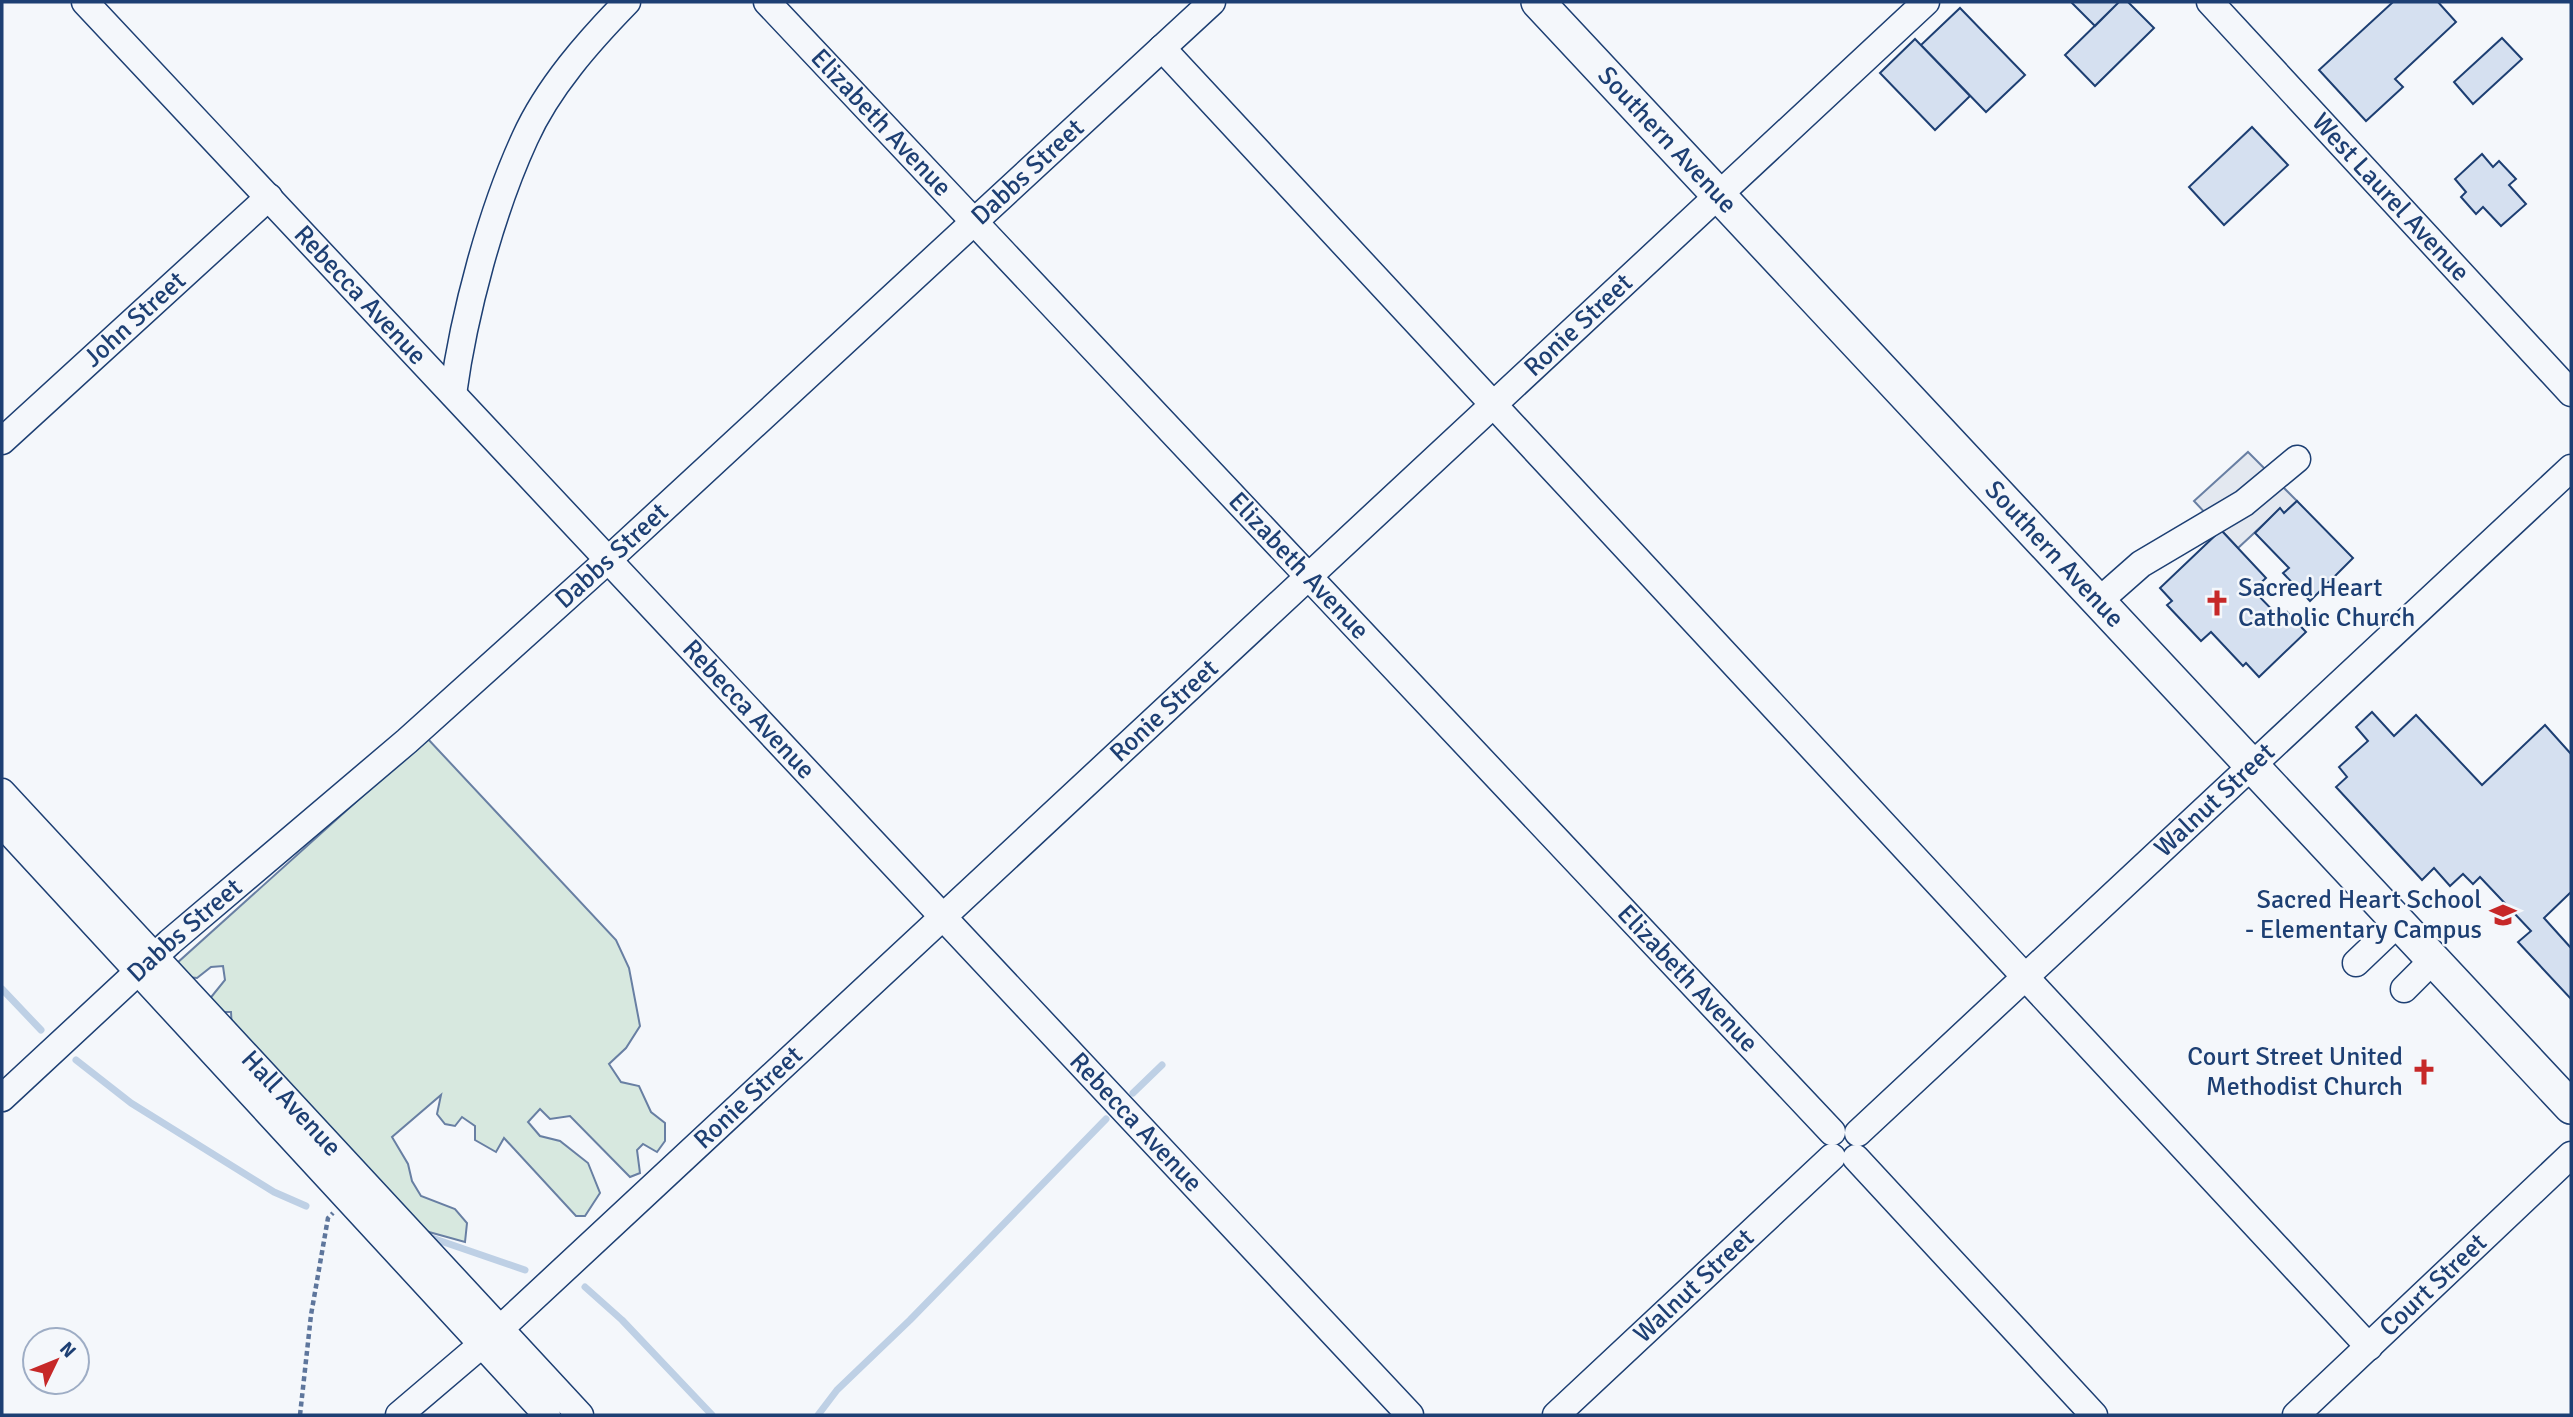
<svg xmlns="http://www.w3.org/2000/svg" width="2573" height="1417" font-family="Signika,sans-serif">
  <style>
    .green { fill: #d7e8df; stroke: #687fa3; stroke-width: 2 }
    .parking { fill: #e3e8f0; stroke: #687fa3; stroke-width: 2 }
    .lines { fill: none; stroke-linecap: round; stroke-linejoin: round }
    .stream { stroke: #bed0e5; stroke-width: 7 }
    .building { fill: #d5e0f0; stroke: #1d3f73; stroke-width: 2 }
    .minor-casing { stroke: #1d3f73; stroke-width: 29 }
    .major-casing { stroke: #1d3f73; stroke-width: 36 }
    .path { stroke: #5e769c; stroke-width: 4.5; stroke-dasharray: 5 3.5; stroke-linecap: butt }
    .minor { stroke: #f4f7fb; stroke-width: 26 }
    .major { stroke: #f4f7fb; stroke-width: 33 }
    .labels { text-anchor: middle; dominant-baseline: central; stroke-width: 5; stroke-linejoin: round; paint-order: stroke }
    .street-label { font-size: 26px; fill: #1d3f73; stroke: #f4f7fb }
    .poi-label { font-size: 26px; fill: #1d3f73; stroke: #f4f7fb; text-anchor: end }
  </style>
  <rect width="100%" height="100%" fill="#f4f7fb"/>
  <path class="green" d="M 427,738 L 616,940 L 629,968 L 640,1026 L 626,1048 L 609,1064 L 621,1082 L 639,1086 L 651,1112 L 665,1123 L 665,1141 L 657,1152 L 643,1144 L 637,1150 L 640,1173 L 630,1177 L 570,1116 L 550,1119 L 540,1109 L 528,1122 L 540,1136 L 560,1141 L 588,1163 L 600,1193 L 585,1216 L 576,1216 L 504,1138 L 496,1152 L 475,1140 L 475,1126 L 462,1117 L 455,1126 L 445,1124 L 437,1114 L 441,1095 L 392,1137 L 408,1164 L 412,1181 L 421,1196 L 455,1209 L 467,1223 L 465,1242 L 411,1227 L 232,1030 L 231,1012 L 213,1012 L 208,1001 L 225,980 L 223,966 L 211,967 L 197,978 L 178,976 L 176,964 Z"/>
  <path class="parking" d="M 2248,452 L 2297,501 L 2284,513 L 2280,509 L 2238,548 L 2194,501 Z"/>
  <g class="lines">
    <path class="stream" d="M 2,989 L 41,1030
      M 76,1060 L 131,1103 L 274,1192 L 306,1206
      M 1133,1093 L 1162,1065
      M 432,1238 L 525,1270
      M 585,1287 L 622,1320 L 712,1415
      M 818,1415 L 837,1390 L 910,1320 L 1106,1119"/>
  </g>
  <path class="building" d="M 2071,2 L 2119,2 L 2095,26 Z
    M 2119,2 L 2128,2 L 2154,28 L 2095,86 L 2065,55 Z
    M 2393,2 L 2438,2 L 2456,22 L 2395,79 L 2403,87 L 2366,121 L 2319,70 Z
    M 1960,8 L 2025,75 L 1986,112 L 1921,45 Z
    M 2502,38 L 2522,59 L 2473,104 L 2454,82 Z
    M 1915,39 L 1970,96 L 1935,130 L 1880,73 Z
    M 2252,127 L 2288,165 L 2224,225 L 2189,187 Z
    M 2482,154 L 2493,167 L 2499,161 L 2516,179 L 2509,185 L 2526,204 L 2501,226 L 2483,207 L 2476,214 L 2461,197 L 2466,192 L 2455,179 Z
    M 2297,501 L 2353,558 L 2310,601 L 2283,573 L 2289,568 L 2255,533 L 2280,508 L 2284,513 Z
    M 2221,530 L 2266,578 L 2253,590 L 2280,618 L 2287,612 L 2306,632 L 2259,677 L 2246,663 L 2243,666 L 2211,632 L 2201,641 L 2167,605 L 2172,601 L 2160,588 Z
    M 2372,712 L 2394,736 L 2416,715 L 2482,785 L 2545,725 L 2571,754 L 2571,892 L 2544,918 L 2571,948 L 2571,999 L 2518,942 L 2531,931 L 2480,877 L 2473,884 L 2463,874 L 2450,886 L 2434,868 L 2422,880 L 2336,787 L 2347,777 L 2339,767 L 2368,741 L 2356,727 Z"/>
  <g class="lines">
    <g class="minor-casing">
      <g id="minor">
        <path id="s1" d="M 85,2 L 1410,1415"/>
        <path id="s2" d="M 767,2 L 1832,1132"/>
        <path id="s3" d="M 2210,2 L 2571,393"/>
        <path d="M 1162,48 L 2369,1347"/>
        <path d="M 453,394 C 464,313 491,212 525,138 C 548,87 589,41 627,2"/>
        <path id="s4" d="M 2,441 L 269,197"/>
        <path d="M 2099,601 L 2141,564 L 2244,503 L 2297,459"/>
        <path id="s5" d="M 2,792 L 580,1415"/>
        <path d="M 2,824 L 547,1415"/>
        <path d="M 2356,963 L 2399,922"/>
        <path d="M 2404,989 L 2434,959"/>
        <path id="s6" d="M 2,1098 L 170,942 L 407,741 L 608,560 L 1212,2"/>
        <path id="s7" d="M 1858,1133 L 2571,468"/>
        <path d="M 1856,1158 L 2094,1415"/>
        <path id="s8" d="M 399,1415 L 500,1329 L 1926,2"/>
        <path id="s9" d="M 1556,1415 L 1832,1157"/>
        <path id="s10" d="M 2296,1415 L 2571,1155"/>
      </g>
    </g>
    <g class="major-casing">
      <g id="major">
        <path id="s11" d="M 1538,2 L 2571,1107"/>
      </g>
    </g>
    <path class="path" d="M 300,1415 L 311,1315 L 328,1218 L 333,1213"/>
    <use href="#minor" class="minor"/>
    <use href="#major" class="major"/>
  </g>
  <defs>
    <g id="church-bare" transform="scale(2.1)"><path d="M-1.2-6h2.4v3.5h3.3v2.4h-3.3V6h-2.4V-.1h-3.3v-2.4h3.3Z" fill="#c62828" stroke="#f4f7fb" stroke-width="2.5" paint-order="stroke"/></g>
    <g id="school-bare" transform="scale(2.1)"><path d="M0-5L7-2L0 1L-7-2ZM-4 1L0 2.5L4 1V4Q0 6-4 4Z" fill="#c62828" stroke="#f4f7fb" stroke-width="2.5" paint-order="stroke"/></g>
  </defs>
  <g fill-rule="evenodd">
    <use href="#church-bare" x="2217" y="603"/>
    <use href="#school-bare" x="2503" y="915"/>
    <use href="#church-bare" x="2424" y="1072"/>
  </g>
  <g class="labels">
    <g class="street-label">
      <text stroke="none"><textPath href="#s2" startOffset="166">Elizabeth Avenue</textPath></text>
      <text stroke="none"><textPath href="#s11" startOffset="189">Southern Avenue</textPath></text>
      <text stroke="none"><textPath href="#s6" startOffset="1382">Dabbs Street</textPath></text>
      <text stroke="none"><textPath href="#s3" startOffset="266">West Laurel Avenue</textPath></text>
      <text stroke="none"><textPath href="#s1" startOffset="402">Rebecca Avenue</textPath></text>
      <text stroke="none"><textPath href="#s4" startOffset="180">John Street</textPath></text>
      <text stroke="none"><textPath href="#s8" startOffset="1606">Ronie Street</textPath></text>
      <text stroke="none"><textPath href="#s11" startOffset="756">Southern Avenue</textPath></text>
      <text stroke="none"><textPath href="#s6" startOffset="816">Dabbs Street</textPath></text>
      <text stroke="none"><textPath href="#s2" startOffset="775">Elizabeth Avenue</textPath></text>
      <text stroke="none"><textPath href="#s1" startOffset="970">Rebecca Avenue</textPath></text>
      <text stroke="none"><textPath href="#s8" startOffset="1040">Ronie Street</textPath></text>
      <text stroke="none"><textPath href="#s7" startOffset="488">Walnut Street</textPath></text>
      <text stroke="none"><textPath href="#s6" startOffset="248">Dabbs Street</textPath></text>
      <text stroke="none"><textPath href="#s2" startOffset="1342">Elizabeth Avenue</textPath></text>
      <text stroke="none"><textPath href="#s8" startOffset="472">Ronie Street</textPath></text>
      <text stroke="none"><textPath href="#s5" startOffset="425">Hall Avenue</textPath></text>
      <text stroke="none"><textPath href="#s1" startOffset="1536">Rebecca Avenue</textPath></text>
      <text stroke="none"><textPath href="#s10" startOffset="189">Court Street</textPath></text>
      <text stroke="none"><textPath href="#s9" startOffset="189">Walnut Street</textPath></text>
    </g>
    <g class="poi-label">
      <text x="2238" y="588" text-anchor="start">Sacred Heart<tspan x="2238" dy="30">Catholic Church</tspan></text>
      <text x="2482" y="900">Sacred Heart School<tspan x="2482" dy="30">- Elementary Campus</tspan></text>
      <text x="2403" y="1057">Court Street United<tspan x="2403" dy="30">Methodist Church</tspan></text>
    </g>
  </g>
  <rect width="2573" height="1417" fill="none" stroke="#1d3f73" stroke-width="7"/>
  <g transform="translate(56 1361) rotate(47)"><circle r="33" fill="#f4f7fb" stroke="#9eadc5" stroke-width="2"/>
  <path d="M0-5L12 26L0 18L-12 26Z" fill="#c62828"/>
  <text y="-10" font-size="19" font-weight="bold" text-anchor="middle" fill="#1d3f73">N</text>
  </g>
</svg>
